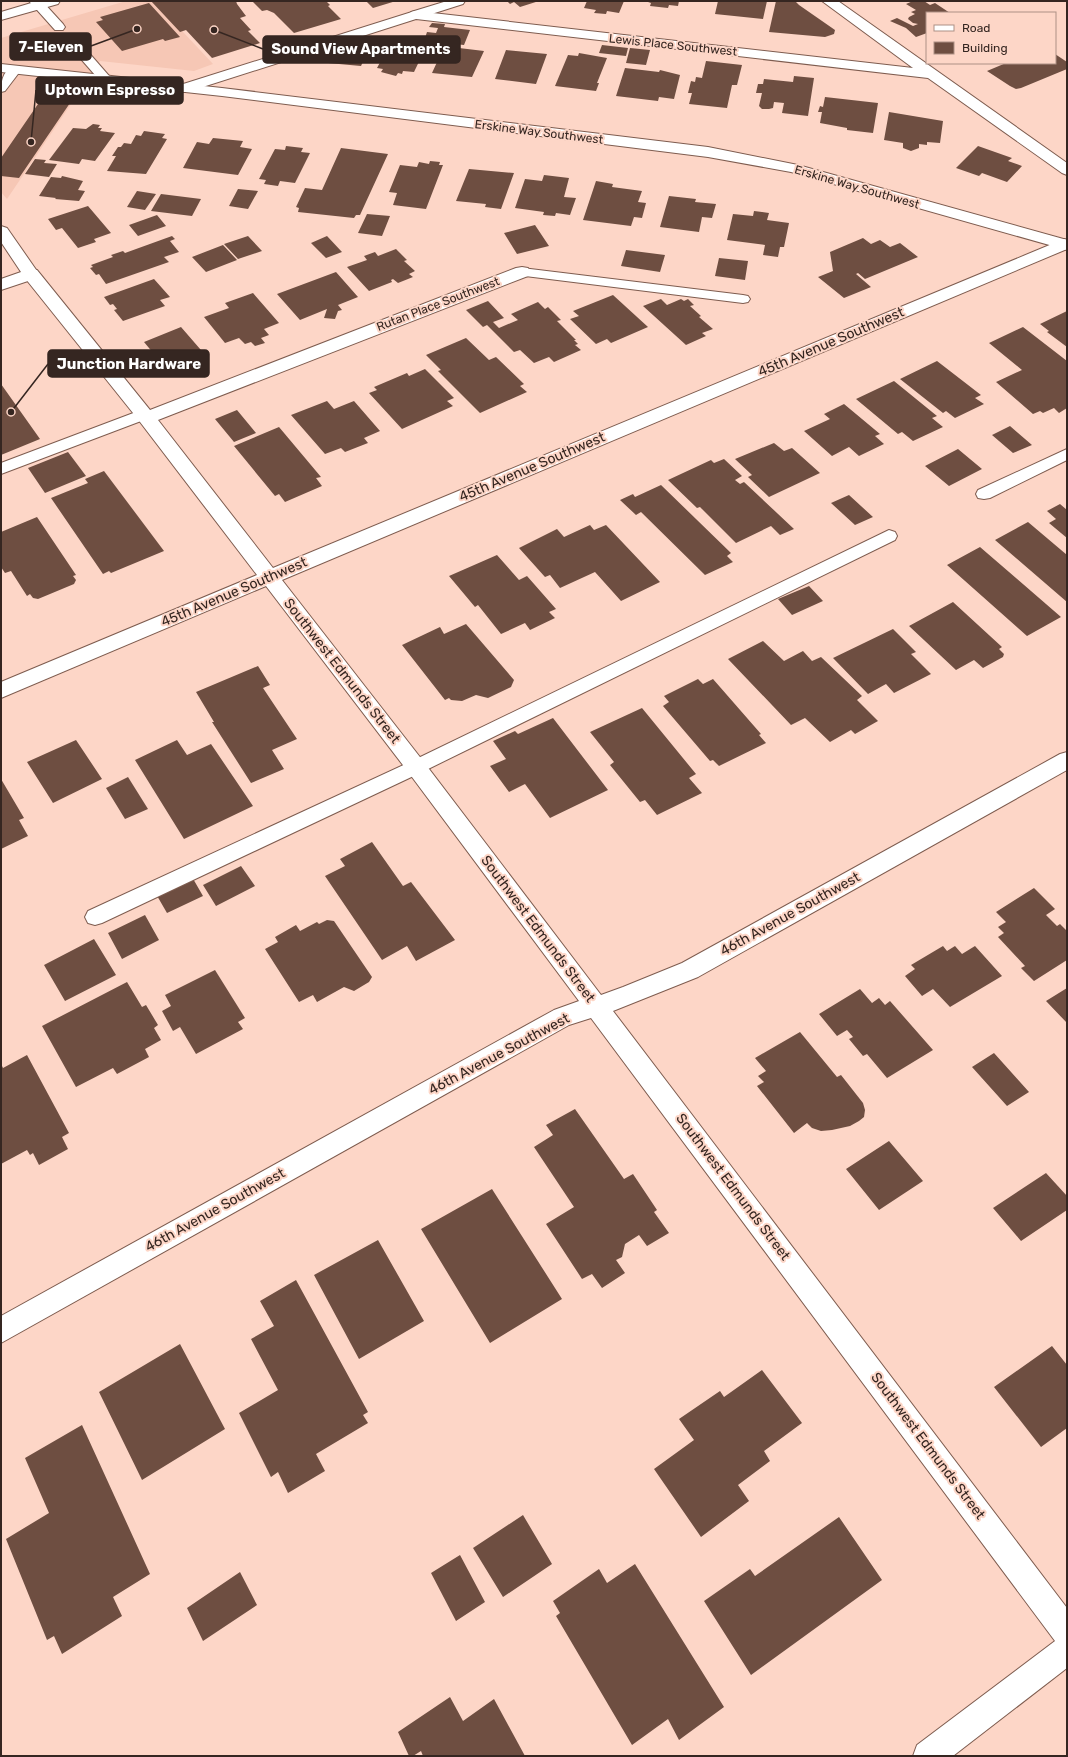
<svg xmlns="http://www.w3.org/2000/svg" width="1068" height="1757" font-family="Rubik,sans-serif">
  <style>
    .built { fill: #f6c7b5 }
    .building { fill: #6e4e41 }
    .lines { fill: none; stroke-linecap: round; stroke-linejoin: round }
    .service-casing { stroke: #7e5c4f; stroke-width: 2 }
    .minor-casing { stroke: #7e5c4f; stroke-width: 2 }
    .tertiary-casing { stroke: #7e5c4f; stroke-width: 2 }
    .secondary-casing { stroke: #7e5c4f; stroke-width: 2 }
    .service { fill: #fff; fill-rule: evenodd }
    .minor { fill: #fff; fill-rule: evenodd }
    .tertiary { fill: #fff; fill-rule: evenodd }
    .secondary { fill: #fff; fill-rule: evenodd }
    .labels { text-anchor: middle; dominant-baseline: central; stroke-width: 4; stroke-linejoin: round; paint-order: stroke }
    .far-street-label { font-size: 12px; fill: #352621; stroke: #fdd6c7 }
    .street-label { font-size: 14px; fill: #352621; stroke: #fdd6c7 }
    .leader { fill: none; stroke: #352621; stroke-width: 1.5 }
    .callout-dot { fill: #352621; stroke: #fdd6c7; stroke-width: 1.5 }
    .callout { fill: #352621; stroke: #352621; stroke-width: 1.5 }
    .callout-label { font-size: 15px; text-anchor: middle; font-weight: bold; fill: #fff }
  </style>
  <rect width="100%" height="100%" fill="#fdd6c7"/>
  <path class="built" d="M 126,1 L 154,1 L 213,64 L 194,71 L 100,61 L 7,199 L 1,192 L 1,38 Z"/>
  <path class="building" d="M 151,1 L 236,1 L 237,4 L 246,16 L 240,18 L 251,30 L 248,31 L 260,43 L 212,58 L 186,30 L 180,32 Z
    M 252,1 L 326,1 L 330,5 L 328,6 L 341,19 L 294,33 L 274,13 L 267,10 L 262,11 Z
    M 366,1 L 396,1 L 373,8 Z
    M 507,1 L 539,1 L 520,7 L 514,2 L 510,4 Z
    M 587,1 L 624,1 L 619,13 L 607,11 L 606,14 L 594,13 L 596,10 L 584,8 Z
    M 645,1 L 679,1 L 678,6 L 669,5 L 668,8 L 650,6 L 651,3 Z
    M 718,1 L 767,1 L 763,19 L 715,14 Z
    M 776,1 L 795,1 L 799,5 L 835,30 L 834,34 L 825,37 L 769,32 Z
    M 913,1 L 924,1 L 930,5 L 935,3 L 950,13 L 927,13 L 927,33 L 916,37 L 906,28 L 890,21 L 897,18 L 913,26 L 918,24 L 913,23 L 908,19 L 909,17 L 915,14 L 911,12 L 916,10 L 906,4 Z
    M 149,3 L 180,37 L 165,41 L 163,39 L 122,51 L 96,22 L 103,20 L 100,17 Z
    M 432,23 L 445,24 L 444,27 L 470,30 L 464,45 L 436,42 L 438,39 L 425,38 L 427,32 L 436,33 L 438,28 L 429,27 Z
    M 402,36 L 413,37 L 411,43 L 427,45 L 414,72 L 403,71 L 402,74 L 398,73 L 396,76 L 381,72 L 383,69 L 377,68 L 392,40 L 399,41 Z
    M 602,45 L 628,48 L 626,56 L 599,53 Z
    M 343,47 L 345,48 L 351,47 L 369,49 L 361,66 L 328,63 L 324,59 L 326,55 L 331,54 L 328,52 Z
    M 459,48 L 484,51 L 472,77 L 432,73 L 443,49 L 458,50 Z
    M 630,48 L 650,50 L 646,65 L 626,63 Z
    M 506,50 L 547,54 L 536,84 L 495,79 Z
    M 579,53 L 607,58 L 597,83 L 599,83 L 596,91 L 555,86 L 568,55 L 578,56 Z
    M 1055,54 L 1067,62 L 1067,69 L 1021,88 L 1016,89 L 1010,86 L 987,71 L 1006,63 L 1055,63 Z
    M 706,61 L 742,65 L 737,85 L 732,85 L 727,108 L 689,104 L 692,93 L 688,93 L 691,81 L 695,82 L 696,77 L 702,78 Z
    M 625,68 L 659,72 L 660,70 L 680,75 L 674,99 L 659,97 L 658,101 L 616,96 Z
    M 794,76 L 814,78 L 808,116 L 782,113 L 784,103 L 774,102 L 773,108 L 769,109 L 762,109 L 759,106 L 762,93 L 756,93 L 758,84 L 763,84 L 764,79 L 793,82 Z
    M 825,97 L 878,103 L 873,133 L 847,130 L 847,128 L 820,123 L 822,112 L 818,112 L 820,106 L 823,107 Z
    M 50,100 L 70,103 L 19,178 L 1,176 L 1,158 L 38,104 Z
    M 889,112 L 943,121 L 940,143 L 927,142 L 927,145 L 919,144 L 919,148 L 911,151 L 903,148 L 903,143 L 884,140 Z
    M 93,124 L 100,125 L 98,128 L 102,128 L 100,131 L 115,133 L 95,161 L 82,159 L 79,164 L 49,160 L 73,128 L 86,129 Z
    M 144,131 L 165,134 L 162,138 L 167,139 L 146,174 L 107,171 L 116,156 L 112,156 L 118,147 L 121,147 L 124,143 L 131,144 L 136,135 L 141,136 Z
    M 213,138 L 243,141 L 240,147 L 252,149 L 238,175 L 183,168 L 197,142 L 209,144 Z
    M 286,146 L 303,148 L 301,152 L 310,153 L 295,183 L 280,181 L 278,186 L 264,184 L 266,180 L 259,179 L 275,149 L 285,150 Z
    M 978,146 L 1012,158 L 1008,161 L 1022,166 L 1007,182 L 982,173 L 979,176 L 956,168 Z
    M 341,148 L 388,154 L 360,215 L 356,215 L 354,218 L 298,212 L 299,208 L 296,207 L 305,188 L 322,190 Z
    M 35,159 L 46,160 L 44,163 L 57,164 L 49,177 L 25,174 Z
    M 430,161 L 440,162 L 439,165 L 443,165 L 426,209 L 393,205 L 397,193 L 389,192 L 400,165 L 417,167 L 419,162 L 429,164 Z
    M 469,169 L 514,173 L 501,209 L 485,207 L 486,204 L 456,201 Z
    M 544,175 L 569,178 L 564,197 L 576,198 L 570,215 L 556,213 L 555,216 L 543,215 L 544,212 L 515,208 L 525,179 L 542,181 Z
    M 62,176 L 83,181 L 78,190 L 85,191 L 79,201 L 55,199 L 56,198 L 39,196 L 51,177 L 61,178 Z
    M 596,181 L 613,184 L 612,187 L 642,191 L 638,202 L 646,203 L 642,218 L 634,217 L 631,226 L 583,220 Z
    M 238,189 L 258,191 L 248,209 L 229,206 Z
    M 137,191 L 156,194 L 145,210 L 127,207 Z
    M 161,194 L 201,199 L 192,216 L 151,211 Z
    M 669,196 L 696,199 L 695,202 L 716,204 L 712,218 L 702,217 L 699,232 L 660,227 Z
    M 88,206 L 111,233 L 94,239 L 96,242 L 78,248 L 62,228 L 56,230 L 48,219 Z
    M 754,211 L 769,213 L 767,220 L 789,223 L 784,247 L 780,247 L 778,257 L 763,255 L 765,245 L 727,240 L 733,214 L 753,216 Z
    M 367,214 L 390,216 L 382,236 L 358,233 Z
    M 157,215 L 166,226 L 138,236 L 129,225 Z
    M 535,225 L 549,246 L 517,254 L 504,233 Z
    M 172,236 L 175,239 L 170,241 L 179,252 L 164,257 L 169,262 L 106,284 L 99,274 L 96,275 L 90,268 L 93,267 L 91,265 L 113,257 L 111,255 L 123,251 L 125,253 Z
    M 248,236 L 262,251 L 238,259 L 224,244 Z
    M 327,236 L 342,252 L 326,258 L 311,243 Z
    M 863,238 L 871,244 L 880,240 L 890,247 L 900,243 L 918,257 L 865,279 L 858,273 L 856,274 L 871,287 L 844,298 L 818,277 L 833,271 L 830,252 Z
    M 223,245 L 237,260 L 206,272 L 192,257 Z
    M 396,249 L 407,260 L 404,261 L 415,271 L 409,274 L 413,277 L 398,283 L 393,279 L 391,280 L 392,282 L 369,291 L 347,267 L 367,260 L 364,256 L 375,252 L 378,256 Z
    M 626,250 L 665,255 L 660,272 L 621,266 Z
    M 719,258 L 748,261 L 745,280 L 715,276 Z
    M 336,272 L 358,297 L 338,305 L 342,310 L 338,311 L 335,319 L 324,318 L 327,309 L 300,320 L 277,294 Z
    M 154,279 L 170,297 L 160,300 L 165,306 L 123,321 L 114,310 L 117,309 L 113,304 L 110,305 L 104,297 Z
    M 253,293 L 279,323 L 264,329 L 269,335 L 261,338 L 265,343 L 255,346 L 251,342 L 245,344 L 239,338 L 225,343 L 204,317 L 229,308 L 225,303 Z
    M 613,295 L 648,327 L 611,343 L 607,339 L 596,344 L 570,319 L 579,316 L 573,311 Z
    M 661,299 L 667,305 L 681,299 L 684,301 L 688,299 L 694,305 L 690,306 L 701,316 L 699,317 L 713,329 L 702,333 L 706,336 L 686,345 L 643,306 Z
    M 488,301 L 504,318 L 493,322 L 499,328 L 518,320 L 511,314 L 538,302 L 545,309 L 548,307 L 561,320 L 557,321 L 576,340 L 574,340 L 578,344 L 575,345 L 581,350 L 554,362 L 549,357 L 534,363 L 520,350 L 514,352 L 487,325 L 483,327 L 466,310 Z
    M 1067,311 L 1067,347 L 1047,332 L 1049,331 L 1040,324 Z
    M 181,327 L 207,357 L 169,372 L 144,342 Z
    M 1023,327 L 1067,361 L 1067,408 L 1059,413 L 1054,408 L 1043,413 L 1040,411 L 1033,414 L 996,382 L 1022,370 L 989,343 Z
    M 466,338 L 489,360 L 496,357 L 524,384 L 520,386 L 527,392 L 480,413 L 438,371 L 441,370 L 426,355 Z
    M 937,361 L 981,395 L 975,398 L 984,404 L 955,418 L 946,411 L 943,413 L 900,379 Z
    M 425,369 L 454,398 L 447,401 L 453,406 L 402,429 L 369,393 L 377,390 L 374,387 L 407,373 L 409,376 Z
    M 894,381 L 937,416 L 932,418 L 943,427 L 913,441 L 902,432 L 898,434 L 856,399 Z
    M 1,384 L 40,439 L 1,455 Z
    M 327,401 L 334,409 L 354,401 L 380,431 L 364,438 L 368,443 L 345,452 L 341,448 L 325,454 L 291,415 Z
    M 844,404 L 880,434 L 875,436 L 884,444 L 859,456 L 849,447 L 832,456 L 804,431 L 830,419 L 824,414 Z
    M 237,410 L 256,433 L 234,442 L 215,419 Z
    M 1010,426 L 1032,445 L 1013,453 L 992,435 Z
    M 279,427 L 321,477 L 316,478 L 322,486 L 285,502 L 279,494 L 275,496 L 234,446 Z
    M 774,443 L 784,451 L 792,448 L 820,473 L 769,497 L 748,477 L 752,475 L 735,459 Z
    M 958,449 L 982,469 L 949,486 L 925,466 Z
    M 68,452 L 86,476 L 45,493 L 28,468 Z
    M 724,459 L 742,476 L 735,480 L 740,484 L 744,482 L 794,529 L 780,535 L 771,526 L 736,543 L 700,507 L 697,508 L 668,480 L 711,460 L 714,463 Z
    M 104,471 L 164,551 L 111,573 L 109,571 L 103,574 L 51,498 L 88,483 L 85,479 Z
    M 661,485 L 731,553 L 727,556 L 733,562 L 705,575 L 641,512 L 636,515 L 620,500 L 633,494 L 635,497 Z
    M 849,495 L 873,517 L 855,525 L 831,503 Z
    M 1060,504 L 1067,510 L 1067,538 L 1049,523 L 1056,519 L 1047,511 Z
    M 37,517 L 76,575 L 73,576 L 76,580 L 74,584 L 38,599 L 33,598 L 30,594 L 27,596 L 11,571 L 5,573 L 1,567 L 1,532 Z
    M 1028,522 L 1067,555 L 1067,602 L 995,540 Z
    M 590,525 L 594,530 L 606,525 L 660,582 L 621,601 L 595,572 L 560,588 L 550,575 L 545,577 L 519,548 L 557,529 L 564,537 Z
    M 980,547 L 1061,617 L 1027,636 L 947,565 Z
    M 497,555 L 519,580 L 527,576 L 556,609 L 549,612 L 555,618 L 530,630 L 525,623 L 501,634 L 478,605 L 475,607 L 449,576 Z
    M 809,586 L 823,601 L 792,615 L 778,599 Z
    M 953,602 L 1002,647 L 999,649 L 1004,654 L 1003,657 L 983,668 L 974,660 L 956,670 L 909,626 Z
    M 466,624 L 514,680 L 511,687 L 488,698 L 476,695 L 462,701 L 451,700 L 449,698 L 445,700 L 402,645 L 440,627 L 444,634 Z
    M 893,629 L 916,652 L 911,654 L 931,674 L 894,693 L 886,684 L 868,694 L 833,658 Z
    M 763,641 L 784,661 L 803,651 L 812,661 L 821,657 L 862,696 L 857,700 L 878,721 L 855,734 L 851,730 L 830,742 L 805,718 L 791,725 L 728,659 Z
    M 258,666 L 270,685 L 263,688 L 297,739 L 272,750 L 284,769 L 251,783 L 212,722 L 214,722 L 196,692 Z
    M 698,679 L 703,684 L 713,679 L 761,734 L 759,735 L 766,743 L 719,766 L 713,760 L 710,761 L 663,706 L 669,702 L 664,696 Z
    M 642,708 L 696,774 L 689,778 L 702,793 L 657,815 L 645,800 L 640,802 L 610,765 L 614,762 L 590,732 Z
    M 553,718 L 608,790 L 550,818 L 525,784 L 509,792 L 490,766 L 506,759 L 493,741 L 515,731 L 518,734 Z
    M 76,740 L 102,779 L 53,803 L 27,762 Z
    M 177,740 L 187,755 L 211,744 L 253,806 L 184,839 L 135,760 Z
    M 128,777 L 148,809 L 125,819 L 106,788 Z
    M 1,779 L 24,818 L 19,820 L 28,836 L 1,849 Z
    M 372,842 L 403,886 L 411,882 L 455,940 L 416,961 L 407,946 L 382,960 L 325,876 L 345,866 L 340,859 Z
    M 241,866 L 255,886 L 216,906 L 203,885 Z
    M 192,877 L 203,896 L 167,913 L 156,894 Z
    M 1034,888 L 1055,909 L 1046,915 L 1057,926 L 1060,924 L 1067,931 L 1067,960 L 1034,981 L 1021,968 L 1025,966 L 998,937 L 1004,933 L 998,927 L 1006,922 L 996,912 Z
    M 145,915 L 159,940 L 122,959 L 108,933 Z
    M 327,920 L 334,921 L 372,977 L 369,982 L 354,991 L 344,987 L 317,1002 L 313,995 L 299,1002 L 265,949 L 278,942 L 275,937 L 296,925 L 300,931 L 317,922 L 319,924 Z
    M 94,939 L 116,975 L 65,1001 L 44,965 Z
    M 943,946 L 947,951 L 955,946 L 962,954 L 975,946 L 1002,976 L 950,1007 L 933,989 L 922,996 L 905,976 L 915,969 L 911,965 Z
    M 215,970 L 245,1018 L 238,1022 L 243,1029 L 196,1054 L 180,1027 L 173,1031 L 162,1011 L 171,1006 L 165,995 Z
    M 127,982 L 142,1007 L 146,1005 L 158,1025 L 154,1028 L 161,1040 L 145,1049 L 149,1057 L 117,1074 L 113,1068 L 76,1087 L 42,1026 Z
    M 1067,988 L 1067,1023 L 1046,1001 Z
    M 860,989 L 872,1003 L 879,998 L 885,1005 L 890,1001 L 933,1050 L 887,1078 L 867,1054 L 863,1056 L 849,1039 L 853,1037 L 847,1030 L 837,1036 L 819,1014 Z
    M 800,1032 L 837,1077 L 841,1075 L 863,1103 L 865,1110 L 864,1117 L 859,1121 L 850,1126 L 832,1130 L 821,1131 L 812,1128 L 807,1123 L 794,1133 L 757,1086 L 764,1082 L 758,1076 L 766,1071 L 755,1058 Z
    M 994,1053 L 1029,1092 L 1007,1106 L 972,1067 Z
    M 27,1055 L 69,1133 L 62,1137 L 68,1149 L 39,1165 L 33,1153 L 30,1155 L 27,1150 L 1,1164 L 1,1064 L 3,1068 Z
    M 575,1109 L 624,1179 L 633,1174 L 657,1210 L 654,1212 L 669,1233 L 647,1246 L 639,1235 L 625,1244 L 622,1257 L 616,1260 L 625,1273 L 602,1288 L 592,1274 L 582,1279 L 546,1224 L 574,1207 L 534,1147 L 553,1135 L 546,1125 Z
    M 889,1141 L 923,1181 L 879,1210 L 846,1169 Z
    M 1046,1173 L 1067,1196 L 1067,1210 L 1021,1241 L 993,1208 Z
    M 492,1189 L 562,1299 L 490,1343 L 421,1229 Z
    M 378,1240 L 424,1321 L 359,1359 L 314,1275 Z
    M 296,1280 L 368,1412 L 363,1415 L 368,1423 L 316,1454 L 325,1471 L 288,1493 L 278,1472 L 271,1477 L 239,1413 L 278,1390 L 251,1339 L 274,1326 L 260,1301 Z
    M 180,1344 L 225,1429 L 142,1480 L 99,1392 Z
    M 1052,1346 L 1067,1365 L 1067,1428 L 1041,1447 L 994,1387 Z
    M 762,1370 L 802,1423 L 764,1451 L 770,1461 L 738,1485 L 749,1501 L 701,1537 L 654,1469 L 694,1440 L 679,1419 L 720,1391 L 724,1397 Z
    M 82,1425 L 150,1574 L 113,1597 L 122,1616 L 62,1654 L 54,1636 L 47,1640 L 6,1539 L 49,1513 L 25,1458 Z
    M 523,1515 L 552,1564 L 503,1597 L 473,1548 Z
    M 839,1517 L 882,1580 L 751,1675 L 704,1601 L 750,1569 L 755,1576 Z
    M 460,1555 L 485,1602 L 456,1621 L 431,1573 Z
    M 635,1564 L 724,1707 L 679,1740 L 668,1719 L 632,1745 L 556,1616 L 560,1613 L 553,1601 L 599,1569 L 607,1583 Z
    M 240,1572 L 257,1605 L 203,1641 L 187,1608 Z
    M 450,1697 L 463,1721 L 494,1699 L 525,1756 L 423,1756 L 421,1751 L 413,1756 L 409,1756 L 398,1732 Z"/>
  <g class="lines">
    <g class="service-casing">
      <path id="service" d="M 29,1 L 42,1 L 63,24 L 65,27 L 63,30 L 55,30 Z
        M 447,1 L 465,1 L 463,4 L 419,18 L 415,19 L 409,15 L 411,12 Z
        M 85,52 L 89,53 L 110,77 L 112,80 L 110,83 L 102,83 L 81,59 L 79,56 L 81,53 Z
        M 15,66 L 21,70 L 5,91 L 1,92 C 1,82 3,69 15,66 Z
        M 522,268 L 743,295 L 748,296 L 750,299 L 748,302 L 743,303 L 517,275 L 515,272 L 517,269 Z
        M 144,409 L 149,410 L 152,414 L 149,418 L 1,474 L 1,463 Z
        M 1067,449 L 1067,460 L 990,498 L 984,499 L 978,498 L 976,494 L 978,490 Z
        M 889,530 L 895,532 L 897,536 L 895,540 L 422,772 L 102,923 L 95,925 L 88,923 L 85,917 L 88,911 L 410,762 Z"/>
    </g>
    <g class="minor-casing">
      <path id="minor" d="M 822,1 L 838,1 L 1067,163 L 1067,175 L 1062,173 L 928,78 L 416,19 L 187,92 L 177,92 L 175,89 L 177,86 L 415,11 L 913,68 Z
        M 1064,239 L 1067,240 L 1067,249 L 282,580 L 423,761 L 601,995 L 623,987 L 682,963 L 1060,754 L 1067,752 L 1067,770 L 698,977 L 613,1011 L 1067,1608 L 1067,1668 L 953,1756 L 913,1756 L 917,1745 L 1055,1641 L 591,1018 L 569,1025 L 1,1343 L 1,1316 L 554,1010 L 579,1001 L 409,773 L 266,586 L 1,698 L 1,682 L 257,575 L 137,418 L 25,278 L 23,274 L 25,270 L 31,269 L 37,270 L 150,410 L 516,268 L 522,267 L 528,268 L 530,272 L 528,276 L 158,420 L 273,568 Z"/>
    </g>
    <g class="tertiary-casing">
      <path id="tertiary" d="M 1,64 L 222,88 L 708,147 L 798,165 L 1067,240 L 1067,250 L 791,172 L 708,157 L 222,96 L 1,72 Z
        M 1,226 L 7,228 L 39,274 L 37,278 L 1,290 L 1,279 L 21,272 L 1,242 Z"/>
    </g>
    <g class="secondary-casing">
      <path id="secondary" d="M 38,1 L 60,1 L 58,4 L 1,20 L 1,12 Z"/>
    </g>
    <use href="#service" class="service"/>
    <use href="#minor" class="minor"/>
    <use href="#tertiary" class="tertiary"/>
    <use href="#secondary" class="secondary"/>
  </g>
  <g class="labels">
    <g class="far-street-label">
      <text transform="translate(673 45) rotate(6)">Lewis Place Southwest</text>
      <text transform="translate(539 132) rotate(7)">Erskine Way Southwest</text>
      <text transform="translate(857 187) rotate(16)">Erskine Way Southwest</text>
      <text transform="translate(438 304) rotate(-21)">Rutan Place Southwest</text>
    </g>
    <g class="street-label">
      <text transform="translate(831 342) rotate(-23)">45th Avenue Southwest</text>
      <text transform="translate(532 467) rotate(-23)">45th Avenue Southwest</text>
      <text transform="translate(234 592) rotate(-23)">45th Avenue Southwest</text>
      <text transform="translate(342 671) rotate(52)">Southwest Edmunds Street</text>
      <text transform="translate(790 914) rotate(-29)">46th Avenue Southwest</text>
      <text transform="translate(538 929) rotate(53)">Southwest Edmunds Street</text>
      <text transform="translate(499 1054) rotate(-28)">46th Avenue Southwest</text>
      <text transform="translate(733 1187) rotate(53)">Southwest Edmunds Street</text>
      <text transform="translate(215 1210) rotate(-29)">46th Avenue Southwest</text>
      <text transform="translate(928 1446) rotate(53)">Southwest Edmunds Street</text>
    </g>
  </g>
  <path class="leader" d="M137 29L91 46M214 30L263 49M31 142L36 90M11 412L48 364"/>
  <g class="callout-dot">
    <circle cx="137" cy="29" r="4"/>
    <circle cx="214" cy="30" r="4"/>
    <circle cx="31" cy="142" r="4"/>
    <circle cx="11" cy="412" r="4"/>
  </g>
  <g class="callout">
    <rect x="10" y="33" width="81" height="27" rx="4"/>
    <rect x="263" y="36" width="197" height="27" rx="4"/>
    <rect x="36" y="77" width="147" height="27" rx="4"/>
    <rect x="48" y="350" width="161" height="27" rx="4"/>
  </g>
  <g class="callout-label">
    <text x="51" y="52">7-Eleven</text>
    <text x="361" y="54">Sound View Apartments</text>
    <text x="110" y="95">Uptown Espresso</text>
    <text x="129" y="369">Junction Hardware</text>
  </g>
  <rect width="1068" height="1757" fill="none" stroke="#352621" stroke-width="4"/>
  <rect x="926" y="12" width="130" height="52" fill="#fdd6c7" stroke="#ad9085"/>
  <rect x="934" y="25" width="20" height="6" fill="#ffffff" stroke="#ad9085"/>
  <text x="962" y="32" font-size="12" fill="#352621">Road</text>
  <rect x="934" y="42" width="20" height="12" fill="#6e4e41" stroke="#ad9085"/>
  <text x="962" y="52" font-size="12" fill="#352621">Building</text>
</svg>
